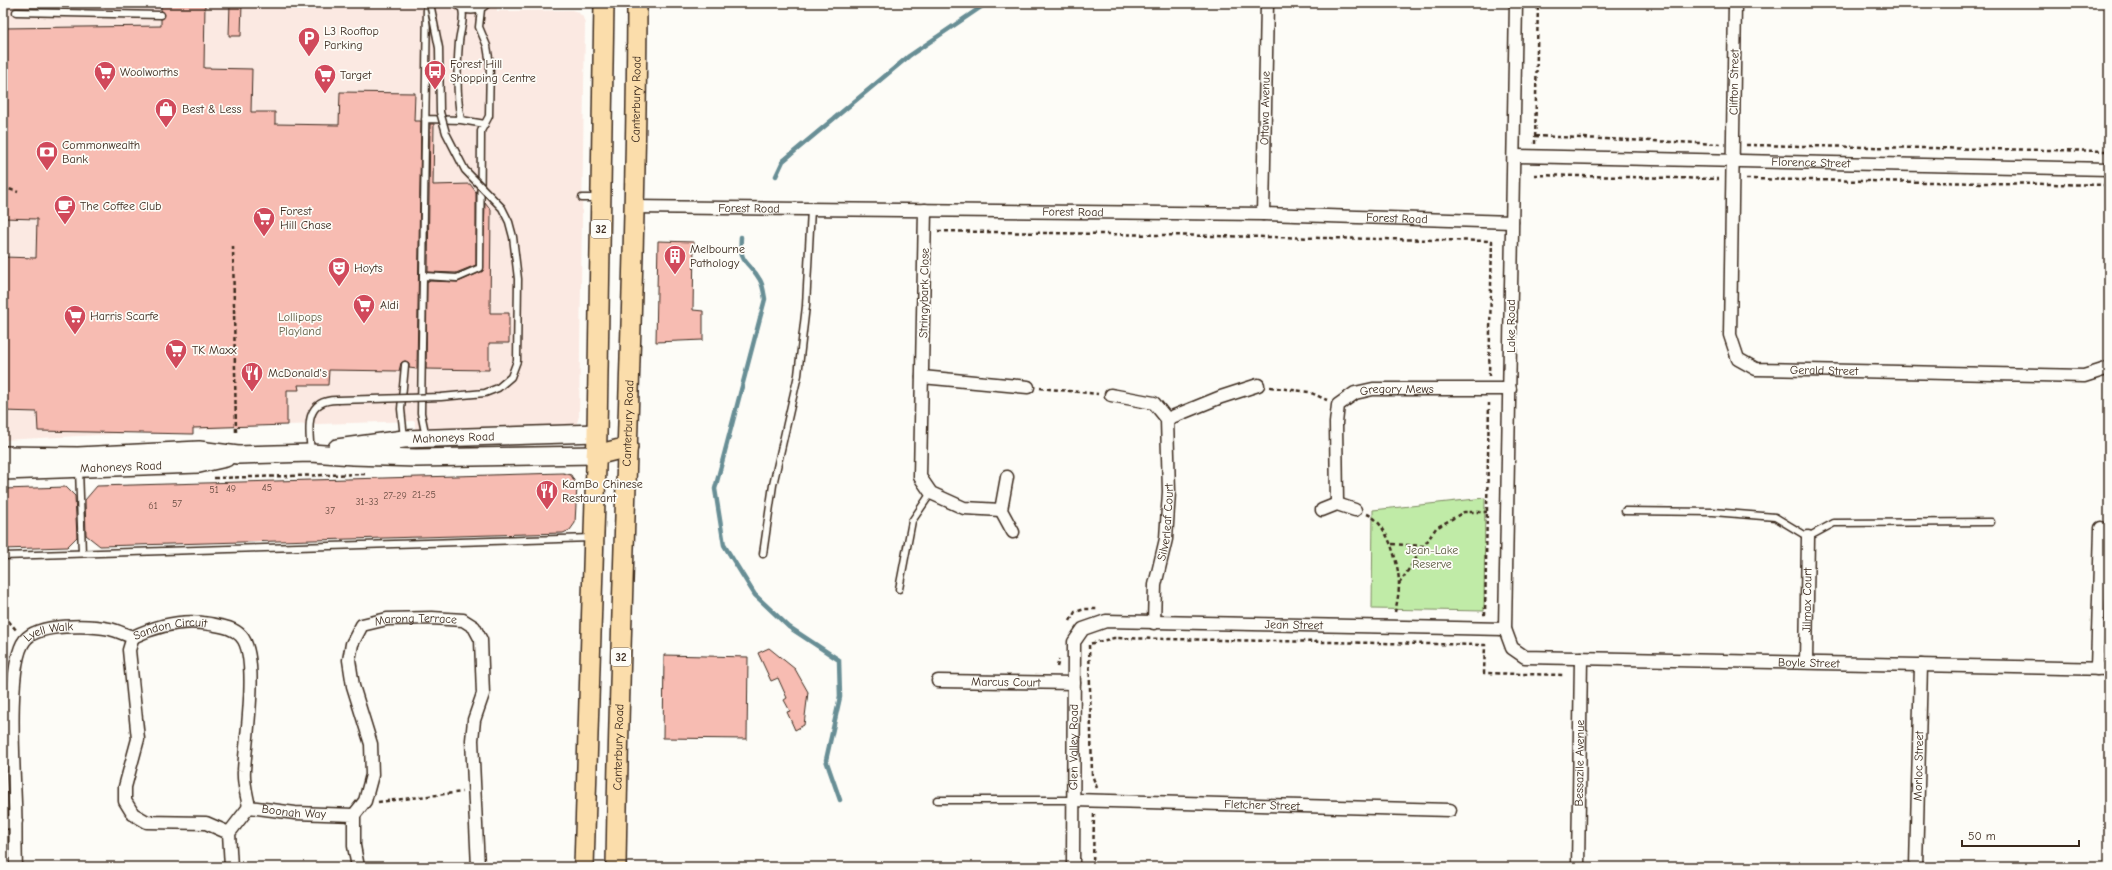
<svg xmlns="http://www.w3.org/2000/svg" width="2112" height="870" font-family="'Comic Neue',sans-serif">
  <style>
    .built { fill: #fbe9e2 }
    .green { fill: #c0eba7; stroke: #7e8a62 }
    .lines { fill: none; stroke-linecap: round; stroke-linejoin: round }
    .stream { stroke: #678e95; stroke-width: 4.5 }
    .building { fill: #f7bcb2; stroke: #3b2a1e }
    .lane-casing { stroke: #3b2a1e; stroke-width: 9 }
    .street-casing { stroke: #3b2a1e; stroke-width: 15 }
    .secondary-casing { stroke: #3b2a1e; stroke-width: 20 }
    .primary-casing { stroke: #3b2a1e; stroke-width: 22 }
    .path { stroke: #3b2a1e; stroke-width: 2.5; stroke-dasharray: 4 3; stroke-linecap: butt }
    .lane { stroke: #fdfcf7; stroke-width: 6 }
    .street { stroke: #fdfcf7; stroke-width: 12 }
    .secondary { stroke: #fdfcf7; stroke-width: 17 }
    .primary { stroke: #fbddab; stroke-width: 19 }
    .lane-bridge-casing { stroke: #3b2a1e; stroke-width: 9; stroke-linecap: butt }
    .lane-bridge { stroke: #fdfcf7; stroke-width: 6 }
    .labels { text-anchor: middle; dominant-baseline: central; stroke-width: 3.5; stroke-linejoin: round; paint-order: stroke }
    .number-label { font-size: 10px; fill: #6a4e43 }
    .shield { fill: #fdfcf7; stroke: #75695f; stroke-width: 1 }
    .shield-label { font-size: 11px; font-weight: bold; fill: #3b2a1e }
    .poi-label { font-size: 12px; fill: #3b2a1e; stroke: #fdfcf7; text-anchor: start }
    .street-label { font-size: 12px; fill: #3b2a1e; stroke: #fdfcf7 }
    .park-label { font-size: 12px; fill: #5c5a40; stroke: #fdfcf7 }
  </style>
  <rect width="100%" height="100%" fill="#fdfcf7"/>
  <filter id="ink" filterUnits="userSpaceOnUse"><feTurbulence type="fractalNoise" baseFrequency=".025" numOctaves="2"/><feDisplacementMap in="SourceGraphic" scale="8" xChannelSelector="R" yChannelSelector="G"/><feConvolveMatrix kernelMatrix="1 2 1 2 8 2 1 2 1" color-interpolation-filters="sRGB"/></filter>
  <g filter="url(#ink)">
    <path class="built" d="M 3,3 L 497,3 L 497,11 L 572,10 L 578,12 L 583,17 L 585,24 L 579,416 L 577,423 L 574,426 L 415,435 L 415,421 L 287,425 L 3,440 Z"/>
    <path class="green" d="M 1485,498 L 1484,611 L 1372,609 L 1373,510 Z"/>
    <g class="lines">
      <path class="stream" d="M 776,176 L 783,161 L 909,56 L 987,3
        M 741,237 C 739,266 749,260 760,280 C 763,285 764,293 765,299 L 715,489 L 724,545 L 755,595 L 789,627 L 839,660 L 840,697 L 826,760 L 840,800"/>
    </g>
    <path class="building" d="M 161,3 L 205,3 L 204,68 L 252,69 L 251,112 L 275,112 L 275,124 L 339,125 L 340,92 L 415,93 L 414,121 L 421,121 L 417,369 L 409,368 L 409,363 L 405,361 L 401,363 L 399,371 L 329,370 L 328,385 L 298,385 L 299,390 L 287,390 L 287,425 L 193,428 L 193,434 L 38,431 L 37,412 L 3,411 L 3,257 L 36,258 L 37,219 L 3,218 L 3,28 L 161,26 L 161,19 L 165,15 L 161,10 Z
      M 230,3 L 242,3 L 241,36 L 229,36 Z
      M 430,124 L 434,124 L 433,185 L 470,184 L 476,192 L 476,265 L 456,273 L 428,272 Z
      M 485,202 L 491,210 L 490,313 L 509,313 L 509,343 L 489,343 L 489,370 L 426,369 L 427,281 L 458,282 L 483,271 Z
      M 658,241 L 694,242 L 693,310 L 703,311 L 703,340 L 656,342 Z
      M 563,473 L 571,475 L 577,486 L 575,523 L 570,530 L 563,533 L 100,546 L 86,535 L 85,500 L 97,486 Z
      M 66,487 L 75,496 L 77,537 L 67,547 L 3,549 L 3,489 Z
      M 769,648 L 795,669 L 808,692 L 804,725 L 795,730 L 787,712 L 790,711 L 784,700 L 787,698 L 778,678 L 771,681 L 758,653 Z
      M 664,655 L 748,657 L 747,739 L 663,738 Z"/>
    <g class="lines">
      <g class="lane-casing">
        <path id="lane" d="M 455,3 C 464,13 479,13 488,3
          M 16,12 L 161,15
          M 425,119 L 461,120 L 485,124
          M 461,120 C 456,95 457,68 459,42 C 460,30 465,21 462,9
          M 582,198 L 600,198
          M 424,276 L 457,278 L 480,268 L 481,131 L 489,116 L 490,64 L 487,46 L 479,27 L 481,9
          M 426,437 L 421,413 L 427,3
          M 404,438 L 401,409 L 405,365
          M 311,451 C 308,427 305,399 338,400
          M 79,469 L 82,553
          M 1625,511 L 1713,512 L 1775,517 L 1808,537 L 1834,523 L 1991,522
          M 763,554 L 773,485 L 798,375 L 806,306 L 811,209
          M 3,556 L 592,538
          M 899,589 L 912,521 L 931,493
          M 937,800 L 1073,800"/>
      </g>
      <g class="street-casing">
        <g id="street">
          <path id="s1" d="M 1516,3 L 1505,629 L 1512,648 L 1525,657 L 2109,669"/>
          <path id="s2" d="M 1735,3 L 1730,335 L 1738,359 L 1756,369 L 2084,376 L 2109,368"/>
          <path id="s3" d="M 1514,156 L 2109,169"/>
          <path id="s4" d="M 633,207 L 1263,214 L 1512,222"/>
          <path d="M 925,210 L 920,477 L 931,493 L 964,508 L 1001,510"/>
          <path id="s5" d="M 1263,214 L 1267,3"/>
          <path d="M 922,377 L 1028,387"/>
          <path d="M 1111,395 L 1154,403 L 1167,419 L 1221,397 L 1258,385"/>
          <path d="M 1007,477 L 1001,510 L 1013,532"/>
          <path id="s6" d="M 1337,504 L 1336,423 L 1338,405 L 1355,393 L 1373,389 L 1510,389"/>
          <path d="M 1322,510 L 1337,504 L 1355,510"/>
          <path id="s7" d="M 1154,623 L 1155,585 L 1166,539 L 1169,492 L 1167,419"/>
          <path id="s8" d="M 1806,662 L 1808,537"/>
          <path d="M 2097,669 L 2101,528"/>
          <path id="s9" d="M 938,681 L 1074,683"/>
          <path id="s10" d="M 1073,800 L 1450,810"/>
          <path id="s11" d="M 354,815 L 365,801 L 372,775 L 371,744 L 353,686 L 349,660 L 352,644 L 362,625 L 387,619 L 432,618 L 463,620 L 474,627 L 481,640 L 483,694 L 474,720 L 472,740 L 478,867"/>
          <path d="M 3,823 L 16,821"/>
          <path id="s12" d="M 229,833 L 206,823 L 147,822 L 133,814 L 125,801 L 125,787 L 138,739 L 129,650 L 133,637 C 156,626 184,619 210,624 C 220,626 233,627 241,636 C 260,656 245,743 244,771 C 243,783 247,795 249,807"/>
          <path id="s13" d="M 16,867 C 15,846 16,824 15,803 C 14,771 6,663 25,640 C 38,623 91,625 110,629 C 118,631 126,635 133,637"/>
          <path id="s14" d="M 231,867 L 229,833 L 249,807 L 295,813 L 354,815 L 354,846 L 358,867"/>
          <path id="s15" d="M 1073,867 L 1074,642 L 1083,629 L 1106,621 L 1505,629"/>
          <path id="s16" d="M 1578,867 L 1581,658"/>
          <path id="s17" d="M 1916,867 L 1921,665"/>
        </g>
      </g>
      <g class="secondary-casing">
        <g id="secondary">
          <path id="s18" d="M 337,448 L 404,439 L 597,433"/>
          <path d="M 3,455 L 78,456 L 199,450 L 238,455 L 311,453 L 353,456 L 416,458 L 596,455"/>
          <path id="s19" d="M 3,471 L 199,464 L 226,458"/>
        </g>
      </g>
      <g class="primary-casing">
        <g id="primary">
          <path d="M 596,455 L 628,447"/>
          <path d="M 584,867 L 597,433 L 604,3"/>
          <path id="s20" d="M 616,867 C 620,579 636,291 637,3"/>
        </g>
      </g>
      <path class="path" d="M 1535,136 L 1721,144
        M 1535,144 L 1538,3
        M 1746,145 L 2109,151
        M 1534,175 L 1719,179
        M 1746,179 L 2109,185
        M 3,187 L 18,192
        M 938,231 L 1492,241 L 1489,376
        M 233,246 L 236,433
        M 1270,387 L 1309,392 L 1327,400
        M 1040,388 L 1098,394
        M 214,478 L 365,474
        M 1367,514 C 1387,522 1399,563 1399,584 C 1399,593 1397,603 1395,612
        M 1392,544 L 1424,546
        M 1399,584 L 1436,528 L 1464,512 L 1487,512
        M 1483,614 L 1485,614 L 1489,403
        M 3,618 L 6,618 L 17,631
        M 1070,621 L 1075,612 L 1085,609 L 1097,609
        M 1057,667 L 1059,659
        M 1097,788 L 1092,775 L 1089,644 L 1114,638 L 1485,645 L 1484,673 L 1564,675
        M 378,802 L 462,792
        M 1093,867 L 1094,813"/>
      <use href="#lane" class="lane"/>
      <use href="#street" class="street"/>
      <use href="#secondary" class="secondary"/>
      <use href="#primary" class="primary"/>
      <g class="lane-bridge-casing">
        <path id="lane-bridge" d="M 338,400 L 441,397 L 485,393 L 498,388 L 511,377 L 517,361 L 518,279 L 513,237 L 509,222 L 502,208 L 465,170 L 446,133 L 440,112 L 439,48 L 430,3"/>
      </g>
      <use href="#lane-bridge" class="lane-bridge"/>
    </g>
  </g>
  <defs>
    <g id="parking-pin" transform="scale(1.15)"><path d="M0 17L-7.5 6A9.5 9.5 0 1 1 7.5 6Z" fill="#d1495b" stroke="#fdfcf7"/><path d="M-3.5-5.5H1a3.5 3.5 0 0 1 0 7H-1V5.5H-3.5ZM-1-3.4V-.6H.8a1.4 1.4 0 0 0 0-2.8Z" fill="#fff"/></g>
    <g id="bus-pin" transform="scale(1.15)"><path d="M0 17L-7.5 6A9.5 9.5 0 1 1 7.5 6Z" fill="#d1495b" stroke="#fdfcf7"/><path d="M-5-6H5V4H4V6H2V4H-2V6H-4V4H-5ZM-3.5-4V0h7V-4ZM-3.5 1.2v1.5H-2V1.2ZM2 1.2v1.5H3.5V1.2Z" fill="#fff"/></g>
    <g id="supermarket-pin" transform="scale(1.15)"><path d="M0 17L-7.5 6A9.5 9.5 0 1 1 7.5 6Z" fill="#d1495b" stroke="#fdfcf7"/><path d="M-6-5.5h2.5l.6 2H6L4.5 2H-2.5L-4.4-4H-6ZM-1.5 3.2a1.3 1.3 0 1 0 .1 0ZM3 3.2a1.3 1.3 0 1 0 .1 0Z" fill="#fff"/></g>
    <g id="shop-pin" transform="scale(1.15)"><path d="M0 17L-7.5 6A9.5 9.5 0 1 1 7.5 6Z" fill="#d1495b" stroke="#fdfcf7"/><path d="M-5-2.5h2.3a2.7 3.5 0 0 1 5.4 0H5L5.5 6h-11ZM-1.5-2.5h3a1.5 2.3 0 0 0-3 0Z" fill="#fff"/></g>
    <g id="bank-pin" transform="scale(1.15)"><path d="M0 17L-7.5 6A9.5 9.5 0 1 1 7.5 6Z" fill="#d1495b" stroke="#fdfcf7"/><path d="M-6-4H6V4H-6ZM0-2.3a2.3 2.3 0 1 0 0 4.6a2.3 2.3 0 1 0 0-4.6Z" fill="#fff"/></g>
    <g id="cafe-pin" transform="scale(1.15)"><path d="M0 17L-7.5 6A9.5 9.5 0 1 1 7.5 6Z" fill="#d1495b" stroke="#fdfcf7"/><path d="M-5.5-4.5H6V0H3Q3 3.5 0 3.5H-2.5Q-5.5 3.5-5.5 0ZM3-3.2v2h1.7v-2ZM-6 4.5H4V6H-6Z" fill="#fff"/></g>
    <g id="building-pin" transform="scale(1.15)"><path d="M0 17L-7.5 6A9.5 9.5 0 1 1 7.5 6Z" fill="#d1495b" stroke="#fdfcf7"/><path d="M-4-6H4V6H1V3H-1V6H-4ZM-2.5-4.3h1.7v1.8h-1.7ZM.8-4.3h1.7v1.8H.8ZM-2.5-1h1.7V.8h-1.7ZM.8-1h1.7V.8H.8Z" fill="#fff"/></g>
    <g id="theatre-pin" transform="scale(1.15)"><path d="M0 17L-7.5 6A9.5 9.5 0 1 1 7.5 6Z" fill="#d1495b" stroke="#fdfcf7"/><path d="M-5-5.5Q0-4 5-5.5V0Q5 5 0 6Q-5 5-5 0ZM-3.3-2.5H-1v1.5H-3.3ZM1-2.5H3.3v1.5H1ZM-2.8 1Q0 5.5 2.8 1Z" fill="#fff"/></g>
    <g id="restaurant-pin" transform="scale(1.15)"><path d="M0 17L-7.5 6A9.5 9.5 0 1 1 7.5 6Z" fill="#d1495b" stroke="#fdfcf7"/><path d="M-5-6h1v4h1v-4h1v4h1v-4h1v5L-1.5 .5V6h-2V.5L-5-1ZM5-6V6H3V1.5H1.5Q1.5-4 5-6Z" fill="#fff"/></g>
  </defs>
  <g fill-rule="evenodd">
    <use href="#parking-pin" x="309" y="38"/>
    <use href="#bus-pin" x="435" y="71"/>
    <use href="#supermarket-pin" x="105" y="72"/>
    <use href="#supermarket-pin" x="325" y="75"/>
    <use href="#shop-pin" x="166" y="109"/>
    <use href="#bank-pin" x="47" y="152"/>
    <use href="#cafe-pin" x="65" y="206"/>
    <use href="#supermarket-pin" x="264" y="218"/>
    <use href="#building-pin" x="675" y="256"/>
    <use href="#theatre-pin" x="339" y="268"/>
    <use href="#supermarket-pin" x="364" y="305"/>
    <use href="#supermarket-pin" x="75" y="316"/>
    <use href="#supermarket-pin" x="176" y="350"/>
    <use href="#restaurant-pin" x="252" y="373"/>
    <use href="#restaurant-pin" x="547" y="491"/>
  </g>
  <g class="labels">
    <g class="number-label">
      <text x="267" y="488">45</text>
      <text x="231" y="489">49</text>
      <text x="214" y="490">51</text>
      <text x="424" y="495">21-25</text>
      <text x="395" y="496">27-29</text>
      <text x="367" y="502">31-33</text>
      <text x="177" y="504">57</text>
      <text x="153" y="506">61</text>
      <text x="330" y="511">37</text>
    </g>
    <g class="shield">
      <rect x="591" y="220" width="20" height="18" rx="3"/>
      <rect x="611" y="648" width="20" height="18" rx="3"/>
    </g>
    <g class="shield-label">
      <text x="601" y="229">32</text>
      <text x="621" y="657">32</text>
    </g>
    <g class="poi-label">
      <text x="324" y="31">L3 Rooftop<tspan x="324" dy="14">Parking</tspan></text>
      <text x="450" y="64">Forest Hill<tspan x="450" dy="14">Shopping Centre</tspan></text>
      <text x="120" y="72">Woolworths</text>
      <text x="340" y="75">Target</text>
      <text x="182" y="109">Best &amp; Less</text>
      <text x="62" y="145">Commonwealth<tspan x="62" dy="14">Bank</tspan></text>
      <text x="80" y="206">The Coffee Club</text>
      <text x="280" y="211">Forest<tspan x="280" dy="14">Hill Chase</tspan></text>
      <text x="690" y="249">Melbourne<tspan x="690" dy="14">Pathology</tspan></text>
      <text x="354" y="268">Hoyts</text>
      <text x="380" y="305">Aldi</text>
      <text x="90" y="316">Harris Scarfe</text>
      <text x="192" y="350">TK Maxx</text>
      <text x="268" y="373">McDonald's</text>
      <text x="562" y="484">KamBo Chinese<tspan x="562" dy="14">Restaurant</tspan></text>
    </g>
    <g class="street-label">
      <text transform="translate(1734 82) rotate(-89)">Clifton Street</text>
      <text stroke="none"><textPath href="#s20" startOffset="768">Canterbury Road</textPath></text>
      <text stroke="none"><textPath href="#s5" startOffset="106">Ottawa Avenue</textPath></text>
      <text stroke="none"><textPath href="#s3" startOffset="297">Florence Street</textPath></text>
      <text stroke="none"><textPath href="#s4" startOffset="116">Forest Road</textPath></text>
      <text stroke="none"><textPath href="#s4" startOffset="440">Forest Road</textPath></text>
      <text stroke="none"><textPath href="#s4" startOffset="764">Forest Road</textPath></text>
      <text transform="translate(924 293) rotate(-89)">Stringybark Close</text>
      <text transform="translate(1511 326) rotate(-90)">Lake Road</text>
      <text stroke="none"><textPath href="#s2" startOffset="446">Gerald Street</textPath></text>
      <text stroke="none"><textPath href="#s6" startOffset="162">Gregory Mews</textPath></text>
      <text stroke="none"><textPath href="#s20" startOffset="444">Canterbury Road</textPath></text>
      <text stroke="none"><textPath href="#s18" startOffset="117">Mahoneys Road</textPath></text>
      <text stroke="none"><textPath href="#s19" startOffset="118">Mahoneys Road</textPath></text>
      <text stroke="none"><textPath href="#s7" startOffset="102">Silverleaf Court</textPath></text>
      <text stroke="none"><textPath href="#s8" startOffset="62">Jilmax Court</textPath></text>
      <text stroke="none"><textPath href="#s11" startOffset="255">Marong Terrace</textPath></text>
      <text stroke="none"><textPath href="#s15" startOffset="453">Jean Street</textPath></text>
      <text stroke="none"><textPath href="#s12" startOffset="321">Sandon Circuit</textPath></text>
      <text stroke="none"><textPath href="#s13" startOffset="255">Lyell Walk</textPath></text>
      <text stroke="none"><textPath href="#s1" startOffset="946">Boyle Street</textPath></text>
      <text stroke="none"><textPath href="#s9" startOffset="68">Marcus Court</textPath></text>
      <text stroke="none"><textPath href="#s20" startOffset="120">Canterbury Road</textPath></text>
      <text stroke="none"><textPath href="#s15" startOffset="120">Glen Valley Road</textPath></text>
      <text stroke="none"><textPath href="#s16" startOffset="104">Bessazile Avenue</textPath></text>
      <text stroke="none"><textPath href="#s17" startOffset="101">Morloc Street</textPath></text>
      <text stroke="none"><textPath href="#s10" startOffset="189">Fletcher Street</textPath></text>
      <text stroke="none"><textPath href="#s14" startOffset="112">Boonah Way</textPath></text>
    </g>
    <g class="park-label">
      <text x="300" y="317">Lollipops<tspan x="300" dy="14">Playland</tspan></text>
      <text x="1432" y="550">Jean-Lake<tspan x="1432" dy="14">Reserve</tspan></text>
    </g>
  </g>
  <rect width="2112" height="870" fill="none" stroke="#fdfcf7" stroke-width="16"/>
  <rect x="8" y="8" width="2096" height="854" fill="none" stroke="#3b2a1e" stroke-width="1.5" filter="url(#ink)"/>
  <path d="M1962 840v6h117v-6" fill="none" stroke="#3b2a1e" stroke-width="2"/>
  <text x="1968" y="840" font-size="12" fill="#3b2a1e" stroke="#fdfcf7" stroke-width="3" paint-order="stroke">50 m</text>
</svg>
